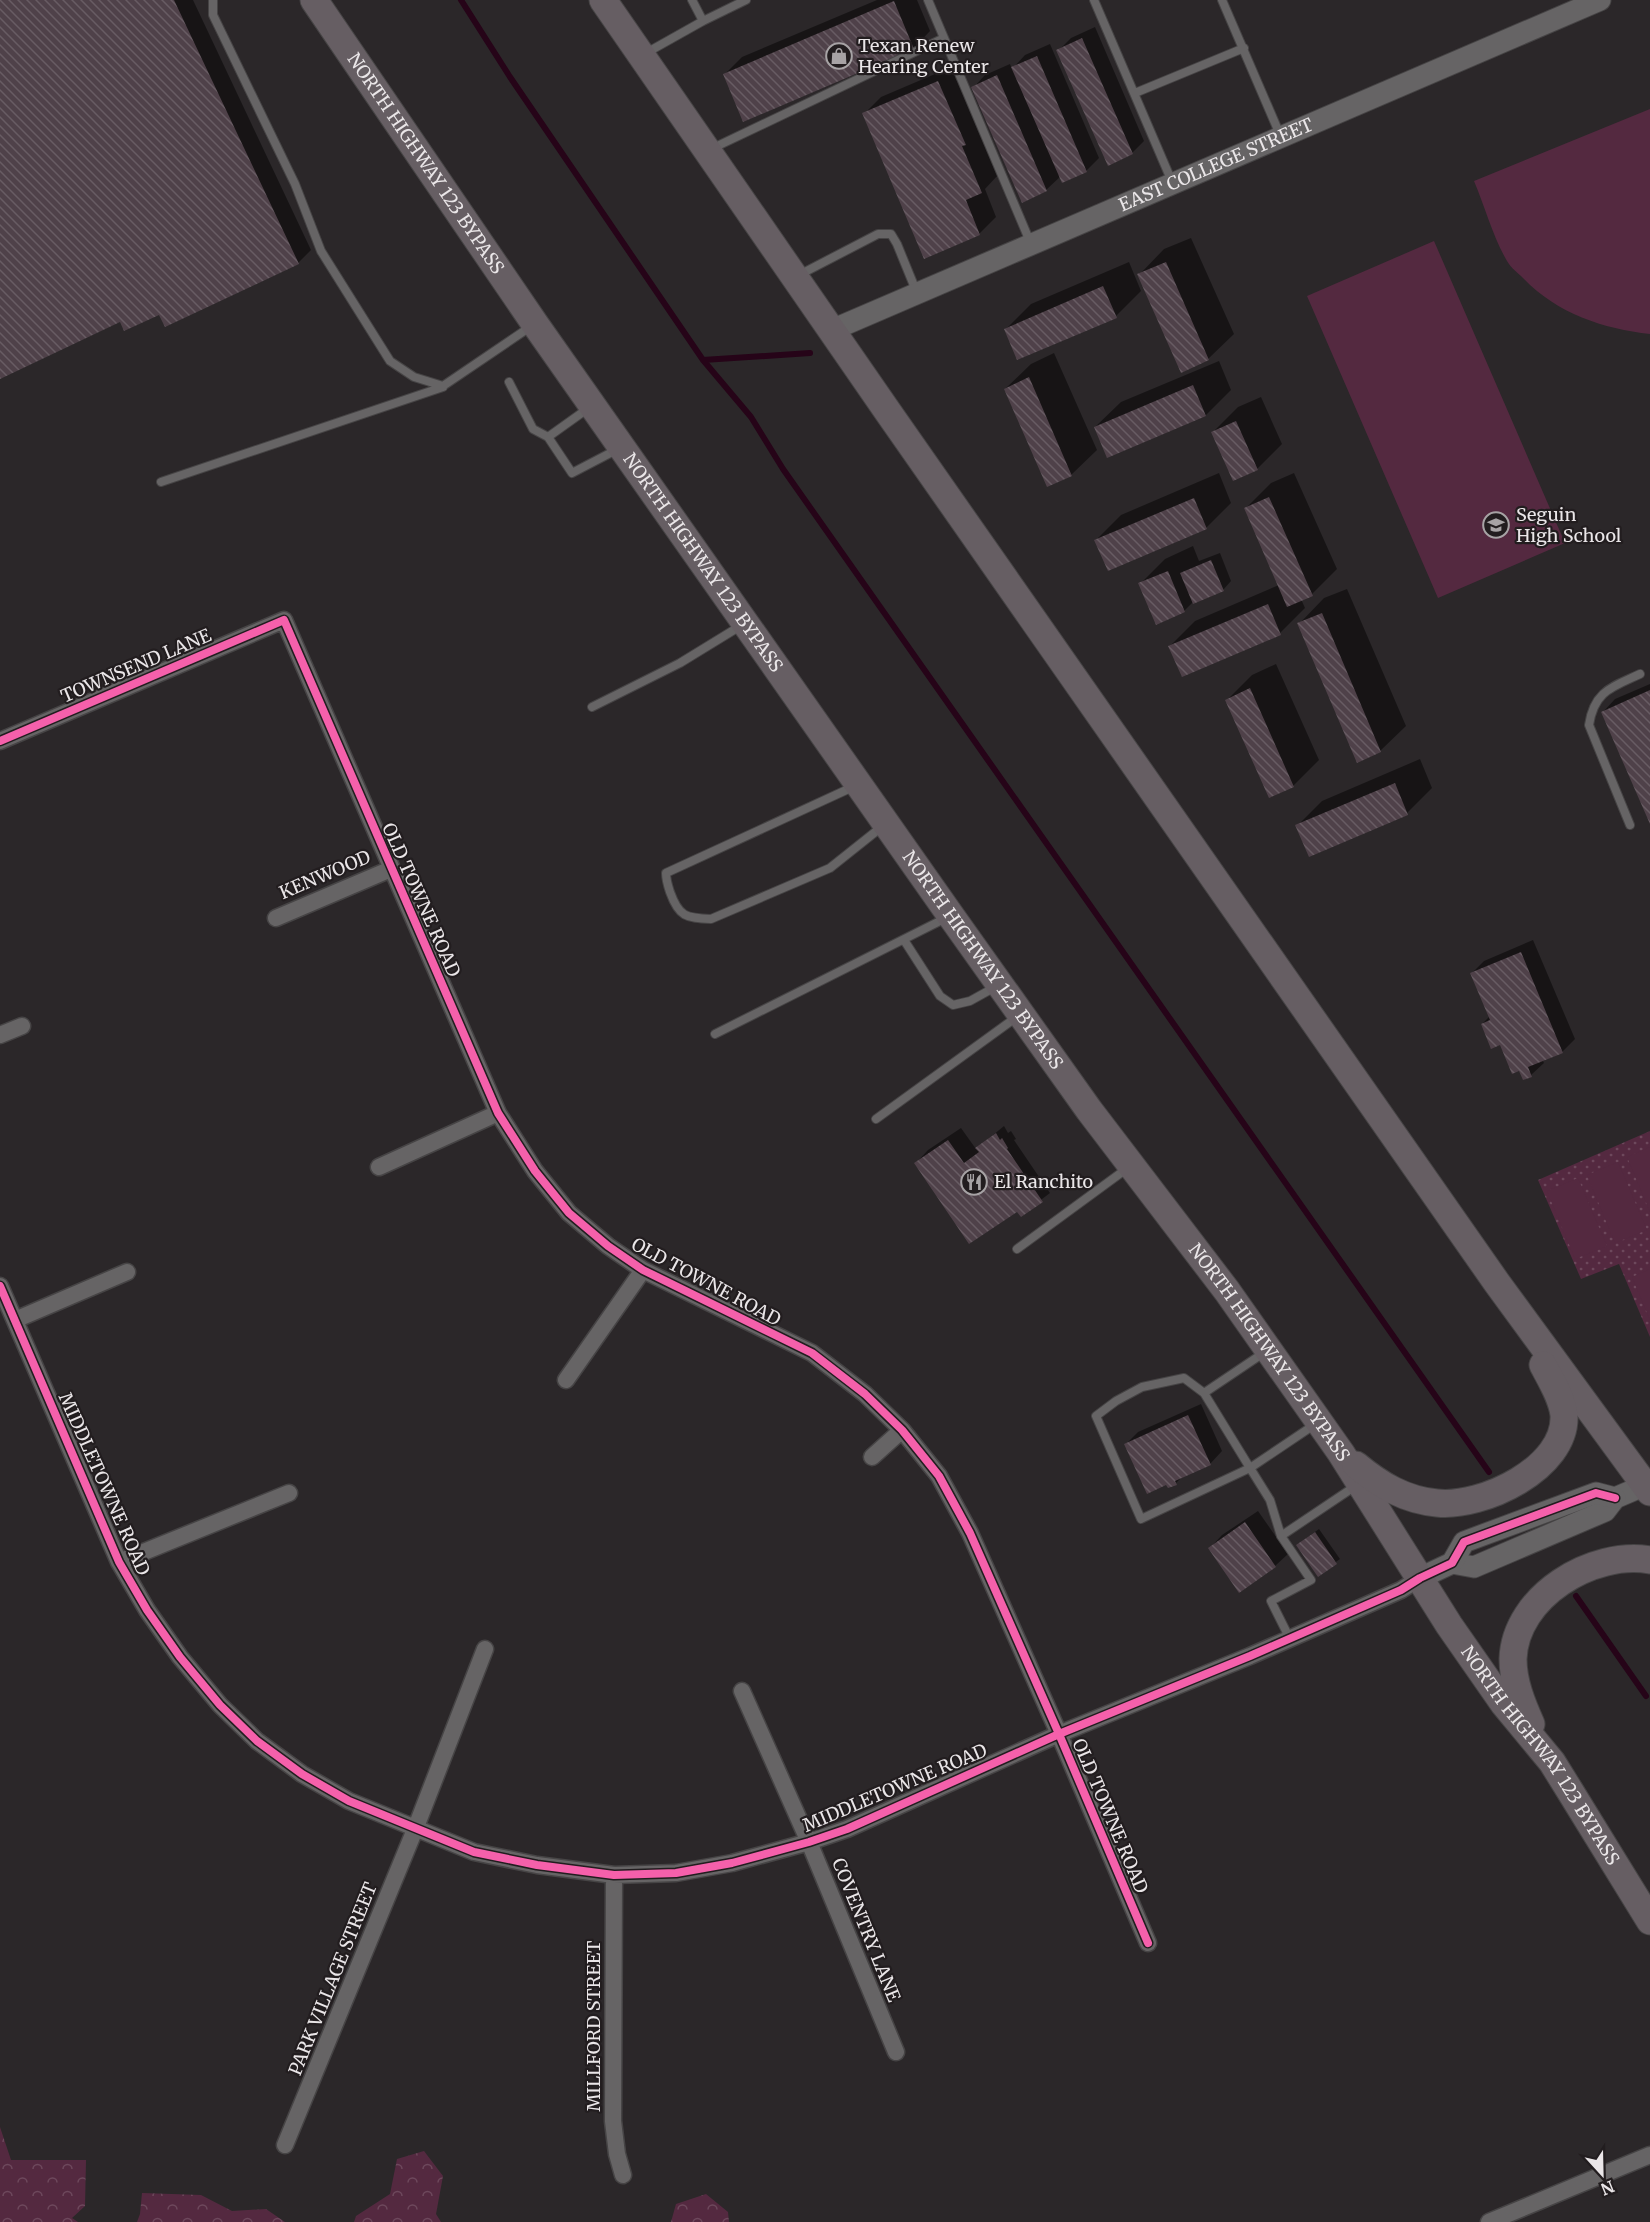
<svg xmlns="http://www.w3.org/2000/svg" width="1650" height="2222" font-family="Merriweather,serif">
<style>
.forest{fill:url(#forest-crowns)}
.park{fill:url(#park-dots)}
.garden{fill:#542940}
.shadow{fill:#0007}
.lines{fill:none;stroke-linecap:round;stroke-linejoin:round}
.stream{stroke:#260418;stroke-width:6}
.building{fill:url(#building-back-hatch)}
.service-casing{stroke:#464445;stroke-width:10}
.minor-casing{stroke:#464445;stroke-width:19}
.tertiary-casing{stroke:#464445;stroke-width:23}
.primary-casing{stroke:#464445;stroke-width:29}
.service{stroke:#666465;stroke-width:8}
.minor{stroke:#666465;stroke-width:16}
.tertiary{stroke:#666465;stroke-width:21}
.primary{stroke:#665e63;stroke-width:27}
.cycleway-casing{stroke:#221d1f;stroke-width:11}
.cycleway{stroke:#f560ab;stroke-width:8}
.labels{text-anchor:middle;stroke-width:4.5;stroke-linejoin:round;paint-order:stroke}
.poi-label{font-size:18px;fill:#eae6e8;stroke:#221d1f;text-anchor:start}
.street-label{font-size:18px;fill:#eae6e8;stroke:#221d1f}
</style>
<defs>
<pattern id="forest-crowns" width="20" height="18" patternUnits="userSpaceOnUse" patternTransform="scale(1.5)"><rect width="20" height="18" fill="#542940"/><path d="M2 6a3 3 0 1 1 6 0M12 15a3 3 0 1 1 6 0" fill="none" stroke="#6d485c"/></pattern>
<pattern id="park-dots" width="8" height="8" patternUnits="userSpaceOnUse" patternTransform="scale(1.5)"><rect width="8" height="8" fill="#542940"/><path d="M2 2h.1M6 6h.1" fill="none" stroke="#6d485c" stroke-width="1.8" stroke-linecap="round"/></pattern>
<pattern id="building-back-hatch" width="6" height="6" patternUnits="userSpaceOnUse" patternTransform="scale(1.5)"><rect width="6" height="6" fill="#4f4149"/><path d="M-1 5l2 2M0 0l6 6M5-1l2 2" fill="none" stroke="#685c63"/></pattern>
</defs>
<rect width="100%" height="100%" fill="#2b2729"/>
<!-- forest -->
<path class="forest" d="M0 2127 11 2160H86L85 2206 72 2218 78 2222H0Z
M424 2151 443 2176 436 2214 441 2222H354L356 2216 390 2194 397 2159Z
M142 2193 201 2195 232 2211 266 2209 285 2222H137L140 2214Z
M706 2194 728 2212 729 2222H671L676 2204Z"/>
<!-- park -->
<path class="park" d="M1650 1131V1337L1619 1264 1581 1279 1538 1180Z"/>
<!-- garden -->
<path class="garden" d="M1650 109V334C1603 329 1556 313 1523 278 1518 273 1511 268 1507 261 1493 237 1485 207 1474 181Z
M1434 241 1565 543 1438 598 1307 296Z
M1650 1147V1212L1627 1157Z
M1618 1162 1647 1230 1615 1243 1587 1175Z
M1578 1178 1607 1246 1575 1259 1547 1191Z
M1650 1269V1320L1632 1277Z"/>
<!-- shadow -->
<path class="shadow" d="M0 0H193L311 250 298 263 166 325 160 313 121 321 0 378Z
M877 0H917L930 31 914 48 725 74 742 57Z
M1095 27 1144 141 1132 153 1058 51 1071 38Z
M1050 44 1099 158 1086 171 1061 176 1046 190 973 88 985 75 1010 64 1012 69 1025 55Z
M956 65 998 175 985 189 996 217 979 234 864 114 881 97Z
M1191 238 1234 334 1208 359 1139 275 1164 249Z
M1129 262 1141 291 1116 316 1006 329 1031 304Z
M1054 353 1097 450 1071 475 1005 389 1031 364Z
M1219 361 1231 390 1206 415 1095 427 1121 402Z
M1261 397 1282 444 1257 469 1213 432 1238 407Z
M1219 473 1231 503 1206 528 1096 540 1121 515Z
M1294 473 1337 569 1312 594 1301 599 1305 608 1280 633 1170 646 1195 621 1279 585 1245 509 1271 483Z
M1193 546 1199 561 1220 553 1231 581 1223 590 1193 602 1184 611 1157 623 1140 584 1165 559Z
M1347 589 1406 726 1380 751 1299 624 1324 598Z
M1276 664 1319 760 1293 786 1227 700 1252 675Z
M1650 684V820L1603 712 1615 699Z
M1420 759 1432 788 1407 813 1297 826 1322 801Z
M1533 940 1575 1039 1562 1052 1543 1061 1544 1063 1531 1075 1524 1078 1519 1069 1501 1044 1482 1024 1490 1016 1472 973 1484 961Z
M1004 1126 1008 1133 1011 1131 1016 1139 1014 1140 1050 1193 1021 1215 1017 1209 916 1163 928 1150 961 1128 976 1149Z
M1201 1404 1222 1451 1210 1464 1184 1475 1176 1483 1126 1444 1138 1432Z
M1258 1511 1288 1554 1275 1566 1210 1548 1222 1535Z
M1319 1529 1340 1559 1318 1575 1301 1542Z"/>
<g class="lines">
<!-- stream -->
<path class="stream" d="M461 0 510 77 703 360 751 417 783 469 1489 1472
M703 360 810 353
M1576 1596 1646 1696"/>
</g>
<!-- building -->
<path class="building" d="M0 0H174L299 264 165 327 159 315 124 331 120 322 0 379Z
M894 1 914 49 743 122 723 74Z
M1082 38 1133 154 1108 166 1056 50Z
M1037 56 1087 172 1062 183 1011 67Z
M997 75 1047 191 1022 203 971 87Z
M938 81 966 145 962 146 982 193 966 200 980 235 924 259 862 113Z
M1166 262 1209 360 1181 373 1137 274Z
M1103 286 1117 318 1017 360 1004 329Z
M1029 377 1072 476 1047 487 1004 389Z
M1193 385 1206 416 1107 458 1094 427Z
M1236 421 1258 470 1233 481 1211 432Z
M1269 497 1313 596 1287 607 1244 508Z
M1194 498 1207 529 1108 571 1094 540Z
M1211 560 1224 591 1193 604 1180 573Z
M1168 571 1185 612 1156 625 1138 583Z
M1268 604 1281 635 1182 677 1168 646Z
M1322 613 1381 752 1357 763 1297 623Z
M1250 688 1294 787 1269 798 1225 700Z
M1650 690V824L1601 712Z
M1395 783 1408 815 1309 857 1295 825Z
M1521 952 1563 1053 1528 1067 1532 1077 1523 1080 1519 1071 1512 1074 1500 1045 1491 1049 1481 1024 1490 1020 1470 973Z
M996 1133 1000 1140 1002 1138 1008 1148 1007 1149 1043 1202 1021 1217 1017 1212 969 1244 914 1163 948 1140 964 1163 979 1152 975 1148Z
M1188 1415 1211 1465 1175 1481 1177 1485 1168 1488 1166 1485 1147 1494 1124 1444Z
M1245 1522 1276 1567 1239 1593 1208 1548Z
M1315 1532 1337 1564 1318 1577 1296 1545Z"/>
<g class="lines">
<!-- service casing -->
<g class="service-casing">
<path id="service" d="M213 0V15L295 184 321 251 390 361 414 377 443 386 533 325
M692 0 703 21
M928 0 1031 244
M1094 0 1173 184
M1222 0 1281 137
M646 53 703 21 746 0
M1135 93 1244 48
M711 149 944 38
M799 275 878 234H891L897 244 917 293
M509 382 533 429 548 437
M590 407 548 437 572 473 618 449
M161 482 443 387
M592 707 680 663 742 625
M855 786 666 873C666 880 668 886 670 892 679 917 686 918 711 919L830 868 884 825
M1630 825 1589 725C1594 691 1612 687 1640 674
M904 940 940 996 953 1005 970 1001 997 986
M715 1034 948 917
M876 1119 1018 1016
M1017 1249 1129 1167
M1204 1393 1184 1378 1142 1387 1116 1401 1096 1416 1141 1519 1250 1468 1204 1393 1265 1352
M1281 1536 1357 1485
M1290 1639 1271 1601 1311 1580 1281 1536 1270 1500 1250 1468 1317 1423"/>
</g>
<!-- minor casing -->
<g class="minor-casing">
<path id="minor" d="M0 741 284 620 498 1113 535 1171 569 1213 608 1246 643 1270 812 1353 865 1394 902 1430 939 1476 970 1533 1059 1734 1148 1943
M276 918 391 869
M0 1035 22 1026
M379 1167 498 1113
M0 1286 119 1562 147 1610 180 1657 220 1705 257 1741 302 1774 349 1801 474 1852 537 1865 614 1875 676 1873 732 1863 809 1842 847 1829 1059 1734 1250 1656 1401 1590 1420 1578
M15 1320 127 1272
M566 1380 643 1270
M872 1457 902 1430
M119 1562 289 1493
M742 1691 809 1842 896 2052
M614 1875 613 2121 617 2154 623 2175
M285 2145 416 1827 485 1649
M1489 2222 1650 2155"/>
</g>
<!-- tertiary casing -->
<g class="tertiary-casing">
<g id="tertiary">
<path id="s1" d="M832 330 1600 0"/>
<path d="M1452 1563 1474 1567 1605 1511 1615 1498 1650 1483"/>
<path d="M1420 1578 1452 1563 1464 1542 1596 1493 1615 1498"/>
</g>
</g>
<!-- primary casing -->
<g class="primary-casing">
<g id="primary">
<path id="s2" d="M314 0 535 324 951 916 1089 1110 1227 1291 1341 1453 1449 1625 1504 1704 1552 1762 1570 1791 1650 1921"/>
<path d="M603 0 888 412 1497 1283 1650 1492"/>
<path d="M1356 1465C1380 1485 1405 1500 1437 1503 1482 1508 1567 1468 1564 1415 1562 1398 1551 1380 1543 1365"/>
<path d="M1531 1724C1522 1704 1513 1682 1513 1659 1515 1596 1593 1550 1650 1560"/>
</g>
</g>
<!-- service -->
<use href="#service" class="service"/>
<!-- minor -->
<use href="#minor" class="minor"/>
<!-- tertiary -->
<use href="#tertiary" class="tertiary"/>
<!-- primary -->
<use href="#primary" class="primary"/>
<!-- cycleway casing -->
<g class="cycleway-casing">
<path id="cycleway" d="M0 741 284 620 498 1113 535 1171 569 1213 608 1246 643 1270 812 1353 865 1394 902 1430 939 1476 970 1533 1059 1734 1148 1943
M0 1286 119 1562 147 1610 180 1657 220 1705 257 1741 302 1774 349 1801 474 1852 537 1865 614 1875 676 1873 732 1863 809 1842 847 1829 1059 1734 1250 1656 1401 1590 1420 1578 1452 1563 1464 1542 1596 1493 1615 1498"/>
</g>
<!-- cycleway -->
<use href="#cycleway" class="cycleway"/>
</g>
<!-- icons -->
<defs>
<g id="shop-ring" transform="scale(1.35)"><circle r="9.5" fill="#221d1f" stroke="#a7a3a5" stroke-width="1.5"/><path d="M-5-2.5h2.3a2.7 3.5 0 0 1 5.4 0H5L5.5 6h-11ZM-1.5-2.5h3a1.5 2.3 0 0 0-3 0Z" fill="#a7a3a5"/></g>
<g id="school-ring" transform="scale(1.35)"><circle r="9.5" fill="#221d1f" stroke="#a7a3a5" stroke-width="1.5"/><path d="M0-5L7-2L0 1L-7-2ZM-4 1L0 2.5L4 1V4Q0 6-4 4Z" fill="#a7a3a5"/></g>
<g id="restaurant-ring" transform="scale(1.35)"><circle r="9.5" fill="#221d1f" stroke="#a7a3a5" stroke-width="1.5"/><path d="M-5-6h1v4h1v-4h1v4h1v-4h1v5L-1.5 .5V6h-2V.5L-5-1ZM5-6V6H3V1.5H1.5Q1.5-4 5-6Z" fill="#a7a3a5"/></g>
</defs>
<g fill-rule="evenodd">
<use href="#shop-ring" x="839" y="56"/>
<use href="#school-ring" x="1496" y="525"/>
<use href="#restaurant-ring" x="974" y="1182"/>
</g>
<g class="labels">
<!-- poi labels -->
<g class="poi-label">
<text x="858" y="52">Texan Renew<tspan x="858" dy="21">Hearing Center</tspan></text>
<text x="1516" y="521">Seguin<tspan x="1516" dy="21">High School</tspan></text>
<text x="994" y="1188">El Ranchito</text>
</g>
<!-- street labels -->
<g class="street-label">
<text dy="6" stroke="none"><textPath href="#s2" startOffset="198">NORTH HIGHWAY 123 BYPASS</textPath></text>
<text dy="6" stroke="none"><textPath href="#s1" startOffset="418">EAST COLLEGE STREET</textPath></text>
<text dy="6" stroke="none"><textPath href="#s2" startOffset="684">NORTH HIGHWAY 123 BYPASS</textPath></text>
<text transform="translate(136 666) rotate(-23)" y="6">TOWNSEND LANE</text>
<text transform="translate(325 875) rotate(-23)" y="6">KENWOOD</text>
<text transform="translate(421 900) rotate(66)" y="6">OLD TOWNE ROAD</text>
<text dy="6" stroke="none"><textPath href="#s2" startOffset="1170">NORTH HIGHWAY 123 BYPASS</textPath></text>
<text transform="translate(706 1282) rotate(28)" y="6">OLD TOWNE ROAD</text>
<text dy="6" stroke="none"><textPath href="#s2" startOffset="1656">NORTH HIGHWAY 123 BYPASS</textPath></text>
<text transform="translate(104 1484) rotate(66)" y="6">MIDDLETOWNE ROAD</text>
<text dy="6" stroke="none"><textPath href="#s2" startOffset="2142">NORTH HIGHWAY 123 BYPASS</textPath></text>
<text transform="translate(895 1788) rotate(-23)" y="6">MIDDLETOWNE ROAD</text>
<text transform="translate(1110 1816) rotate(67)" y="6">OLD TOWNE ROAD</text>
<text transform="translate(866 1930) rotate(68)" y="6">COVENTRY LANE</text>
<text transform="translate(333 1979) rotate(-68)" y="6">PARK VILLAGE STREET</text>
<text transform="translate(594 2026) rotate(-90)" y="6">MILLFORD STREET</text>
</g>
</g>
<!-- north arrow -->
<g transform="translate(1602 2174) rotate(158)" stroke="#221d1f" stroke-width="4.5" paint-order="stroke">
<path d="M0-4.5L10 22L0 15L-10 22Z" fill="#eae6e8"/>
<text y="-9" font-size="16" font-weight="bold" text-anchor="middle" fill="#eae6e8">N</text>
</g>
</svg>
